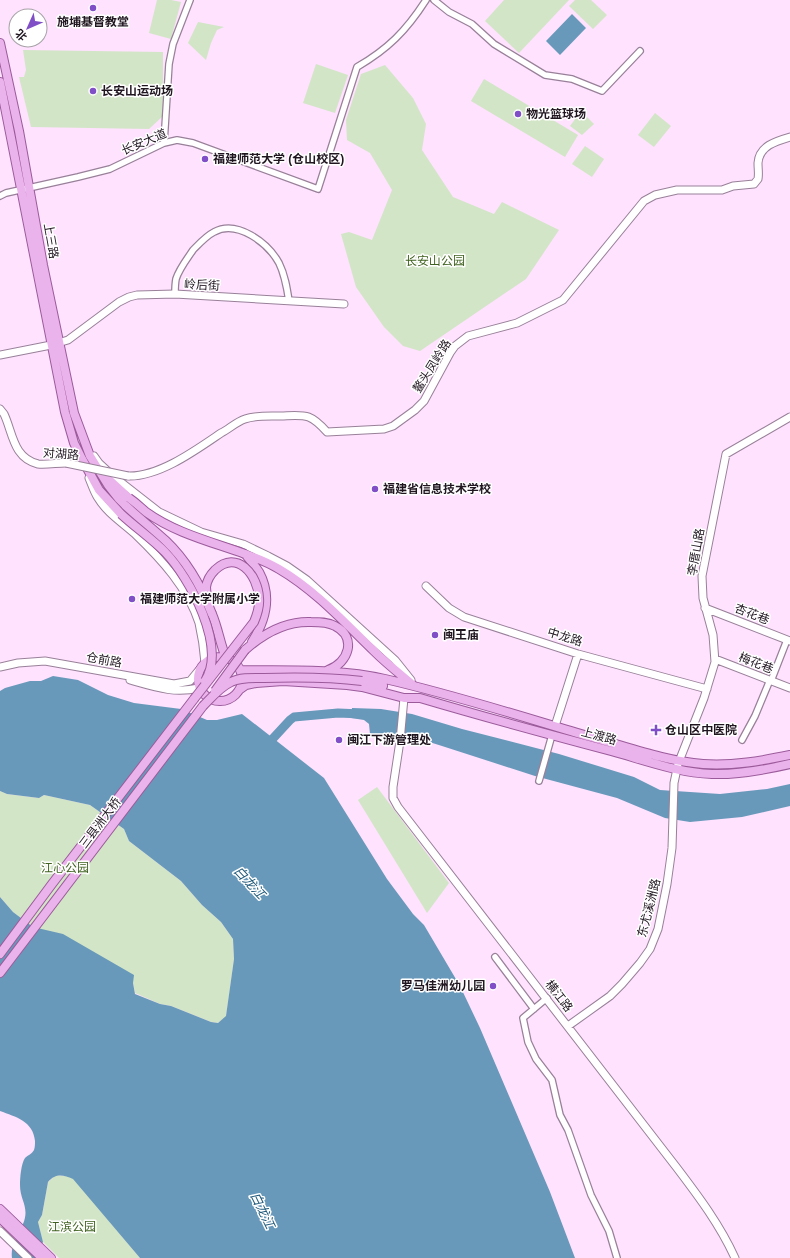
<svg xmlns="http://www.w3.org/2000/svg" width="790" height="1258" font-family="Arial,'Noto Sans SC',sans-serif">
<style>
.green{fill:#d3e5c7}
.water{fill:#6899ba}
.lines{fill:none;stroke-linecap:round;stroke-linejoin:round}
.river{stroke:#6899ba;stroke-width:9}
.street-casing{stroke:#998099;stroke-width:8}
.secondary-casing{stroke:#998099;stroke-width:9}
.primary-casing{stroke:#9b5b9b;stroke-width:10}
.street{stroke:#fff;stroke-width:5.5}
.secondary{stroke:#fff;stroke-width:7}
.primary{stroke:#ebb3eb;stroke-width:8}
.secondary-bridge-casing{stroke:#998099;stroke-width:9;stroke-linecap:butt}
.primary-bridge-casing{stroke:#9b5b9b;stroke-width:10;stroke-linecap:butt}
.secondary-bridge{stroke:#fff;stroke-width:7}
.primary-bridge{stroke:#ebb3eb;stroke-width:8}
.poi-dot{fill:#804fc7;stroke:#fff;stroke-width:1.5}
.labels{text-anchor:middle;stroke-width:3;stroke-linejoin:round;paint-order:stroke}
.poi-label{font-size:12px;font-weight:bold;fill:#201620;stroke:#fff;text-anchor:start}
.street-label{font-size:12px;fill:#201620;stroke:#fff}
.park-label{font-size:12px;fill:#406220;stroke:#fff}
.water-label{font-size:13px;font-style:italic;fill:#1f597b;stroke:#fff}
</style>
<rect width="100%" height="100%" fill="#fee2fe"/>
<!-- green -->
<path class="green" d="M157 0H171L181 2 171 39 149 33Z
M504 0H569L519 53 485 21Z
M575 0H591L607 15 593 29 569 6Z
M198 22 224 27 217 30 211 43 206 60 188 43Z
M23 50 163 52V116L149 129 31 127 19 77H24L26 70Z
M316 64 348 75 335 113 303 103Z
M385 65 413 98 426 124 422 150 453 197 494 214 502 202 559 230 526 279 420 351 403 346 384 327 356 287 341 234 349 232 372 240 392 190 370 153 347 140 346 120 361 74Z
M484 79 578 135 565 157 471 101Z
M581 111 594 124 582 135 570 126Z
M655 113 671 126 654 147 638 135Z
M585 146 604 159 592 177 572 164Z
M377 787 449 883 427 913 358 800Z
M0 791 7 794 39 798 44 795 90 805 124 829 129 841 181 881 202 905 221 922 233 939 234 959 226 1017 218 1023 211 1022 171 1006 160 1004 135 993 133 983 33 927 13 912 0 897Z
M56 1175 65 1176 73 1178 140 1258H59L43 1242 38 1222 42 1215 48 1182Z"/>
<!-- water -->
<path class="water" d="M572 14 586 28 560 55 546 41Z
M53 676 78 680 108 695 134 703 181 709 207 720H217L242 714 324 778 387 879 413 914 424 925 460 986 480 1028 550 1192 575 1258H140L73 1179C63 1175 56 1173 48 1182L42 1215 38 1222 43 1242 35 1258H12C10 1244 19 1236 23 1224 30 1207 20 1201 20 1185 20 1178 21 1164 25 1158 28 1155 32 1154 34 1150 35 1147 35 1144 35 1141 33 1121 16 1117 0 1111V897L13 912 33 927 63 934 134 975 133 983 135 994 160 1004 171 1006 211 1022 218 1023 226 1016 234 959 233 939 221 922 202 905 181 881 129 841 124 829 90 805 44 795 39 798 7 794 0 791V691L5 688 30 681H41Z
M352 708 381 709 412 714 462 729 559 754 634 777 660 790 720 794 767 789 790 784V806L742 817 690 822 665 818 617 798 535 776 442 746 407 735 394 736 370 734 369 724 364 720 351 718Z"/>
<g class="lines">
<!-- river -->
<path class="river" d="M266 746 290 720 294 717 338 713 362 714"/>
<!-- street casing -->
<g class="street-casing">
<path id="street" d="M434 0 449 12 472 24 494 44 545 75 572 79 602 91 640 51
M164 143 169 64 173 44 190 0
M0 196 6 193 78 177 110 169 164 143 177 140 193 143 318 189 357 67C388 49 406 31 426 0
M175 294C175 289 175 284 176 279 179 269 187 259 193 250 199 244 206 236 214 232 237 219 268 243 279 263 285 275 287 288 289 301
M771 681 787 640
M742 740 755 716 770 680
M539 781 552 735
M495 957 534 1009
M547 998 523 1018 528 1042 536 1059 552 1080 560 1115 568 1130 591 1195 609 1231 617 1258"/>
</g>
<!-- secondary casing -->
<g class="secondary-casing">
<path id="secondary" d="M0 355 51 345 68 340 119 302 129 297 137 295 175 294 344 304
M0 409 4 414C13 433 13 458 38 464 45 465 58 463 66 463
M94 456 99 463 113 476 159 512 201 532 243 544 268 556 287 566 307 580 395 660 411 680
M128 476C159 477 196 450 221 433 229 429 236 422 245 419 256 415 270 416 281 416 306 415 310 413 327 432L384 429 393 426 415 410 424 401 450 353 455 346 468 336 517 323 563 300 644 201 655 195 677 190H722L733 186 754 184 758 179C759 174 758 169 758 163 759 146 776 141 790 137
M89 478C92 485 94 492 98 498 107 513 123 523 135 534 161 559 188 588 199 623 202 636 204 650 205 663
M426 586 449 608 464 617 578 654 707 689
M705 608 790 641
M715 659 790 688
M0 667 18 663 45 661 174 684 190 681 199 670
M130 680C155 687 174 694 199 688
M404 698 400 741 393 787V798L398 807 677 1168C699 1197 720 1225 735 1258
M555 726 578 654
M568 1026 610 996 622 984 640 963 650 949 658 929 667 884 672 848 674 783 678 764 704 698 715 662 713 635 703 598 702 576 726 454 790 417
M0 1231 28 1258"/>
</g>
<!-- primary casing -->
<g class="primary-casing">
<path id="primary" d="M0 43 19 131 43 265 74 413 90 456 108 485 119 499 126 506
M0 82 65 412 74 443 82 459 99 490 121 514
M106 477 129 498
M245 554C257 558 269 563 279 569 315 590 344 622 374 651 386 663 400 674 413 685
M246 555C250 560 255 566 259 572 272 596 266 620 252 642
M212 614C218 628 220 643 226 658
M245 650C264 633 285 621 311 622 319 622 328 622 335 626 357 637 349 663 328 670
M198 679a22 22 0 1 1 44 0a22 22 0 1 1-44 0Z
M240 670C288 671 337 668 385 679 455 695 523 717 591 737 628 747 665 761 703 764 733 766 761 761 790 755
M362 681 383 686
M239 690 246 685 256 683 283 681 347 685 362 687 404 698H420C484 717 547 734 611 751 644 760 678 773 712 774 738 775 764 770 790 764
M0 954 52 884 194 699
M0 973 203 706
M0 1209 51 1258
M0 1218 42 1258"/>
</g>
<!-- street -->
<use href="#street" class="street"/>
<!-- secondary -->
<use href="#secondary" class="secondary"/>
<!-- primary -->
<use href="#primary" class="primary"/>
<!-- secondary-bridge casing -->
<g class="secondary-bridge-casing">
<path id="secondary-bridge" d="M66 463 128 476"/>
</g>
<!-- primary-bridge casing -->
<g class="primary-bridge-casing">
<path id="primary-bridge" d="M129 498C135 502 140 507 146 512 175 533 212 542 245 554
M126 506C139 518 153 529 166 541 186 560 202 588 212 614
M121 514C135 527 151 538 165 552 190 578 227 647 205 681
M215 691 245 650
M194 699 254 622C257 615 260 607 259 598 258 575 237 549 215 570 210 575 207 580 206 587 206 593 207 599 209 605
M203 706C212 697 220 687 231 682 241 677 254 678 264 678 297 677 329 677 362 681"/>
</g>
<!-- secondary-bridge -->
<use href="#secondary-bridge" class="secondary-bridge"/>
<!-- primary-bridge -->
<use href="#primary-bridge" class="primary-bridge"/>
</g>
<!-- markers -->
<g class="poi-dot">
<circle cx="93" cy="8" r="4"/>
<circle cx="93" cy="91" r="4"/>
<circle cx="518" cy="114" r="4"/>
<circle cx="205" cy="159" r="4"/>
<circle cx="375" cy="489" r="4"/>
<circle cx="132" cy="599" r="4"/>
<circle cx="435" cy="635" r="4"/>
<path d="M654 724h4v4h4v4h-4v4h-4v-4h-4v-4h4z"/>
<circle cx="339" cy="740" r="4"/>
<circle cx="493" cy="986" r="4"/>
</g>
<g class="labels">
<!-- poi labels -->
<g class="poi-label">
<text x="93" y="26" text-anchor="middle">施埔基督教堂</text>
<text x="101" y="95">长安山运动场</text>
<text x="526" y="118">物光篮球场</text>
<text x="213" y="163">福建师范大学 (仓山校区)</text>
<text x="383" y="493">福建省信息技术学校</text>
<text x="140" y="603">福建师范大学附属小学</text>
<text x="443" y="639">闽王庙</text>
<text x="665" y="734">仓山区中医院</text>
<text x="347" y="744">闽江下游管理处</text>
<text x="485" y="990" text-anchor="end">罗马佳洲幼儿园</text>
</g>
<!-- street labels -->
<g class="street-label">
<text transform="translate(144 142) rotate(-23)" y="4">长安大道</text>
<text transform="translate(51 241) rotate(80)" y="4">上三路</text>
<text transform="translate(202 285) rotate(3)" y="4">岭后街</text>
<text transform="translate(432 366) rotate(-58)" y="4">鳌头凤岭路</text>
<text transform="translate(61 454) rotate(4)" y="4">对湖路</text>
<text transform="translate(696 552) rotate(-80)" y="4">李厝山路</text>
<text transform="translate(752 614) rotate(21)" y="4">杏花巷</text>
<text transform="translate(565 637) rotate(17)" y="4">中龙路</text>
<text transform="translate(104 660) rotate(10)" y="4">仓前路</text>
<text transform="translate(756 663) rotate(21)" y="4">梅花巷</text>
<text transform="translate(599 736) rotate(15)" y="4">上渡路</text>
<text transform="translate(100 823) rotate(-53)" y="4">三县洲大桥</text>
<text transform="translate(649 908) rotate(-76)" y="4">东尤溪洲路</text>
<text transform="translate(559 996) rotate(52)" y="4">横江路</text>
</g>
<!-- park labels -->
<g class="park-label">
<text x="435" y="265">长安山公园</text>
<text x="65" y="872">江心公园</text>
<text x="72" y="1231">江滨公园</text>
</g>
<!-- water labels -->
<g class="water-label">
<text transform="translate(250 882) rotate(47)" y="5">白龙江</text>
<text transform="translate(263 1210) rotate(64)" y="5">白龙江</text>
</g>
</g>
<!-- north arrow -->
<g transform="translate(28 28) rotate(225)"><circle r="19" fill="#ffffff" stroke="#a6a2a6"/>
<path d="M0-3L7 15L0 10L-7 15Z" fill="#804fc7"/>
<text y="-6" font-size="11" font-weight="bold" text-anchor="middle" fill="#201620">北</text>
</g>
</svg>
